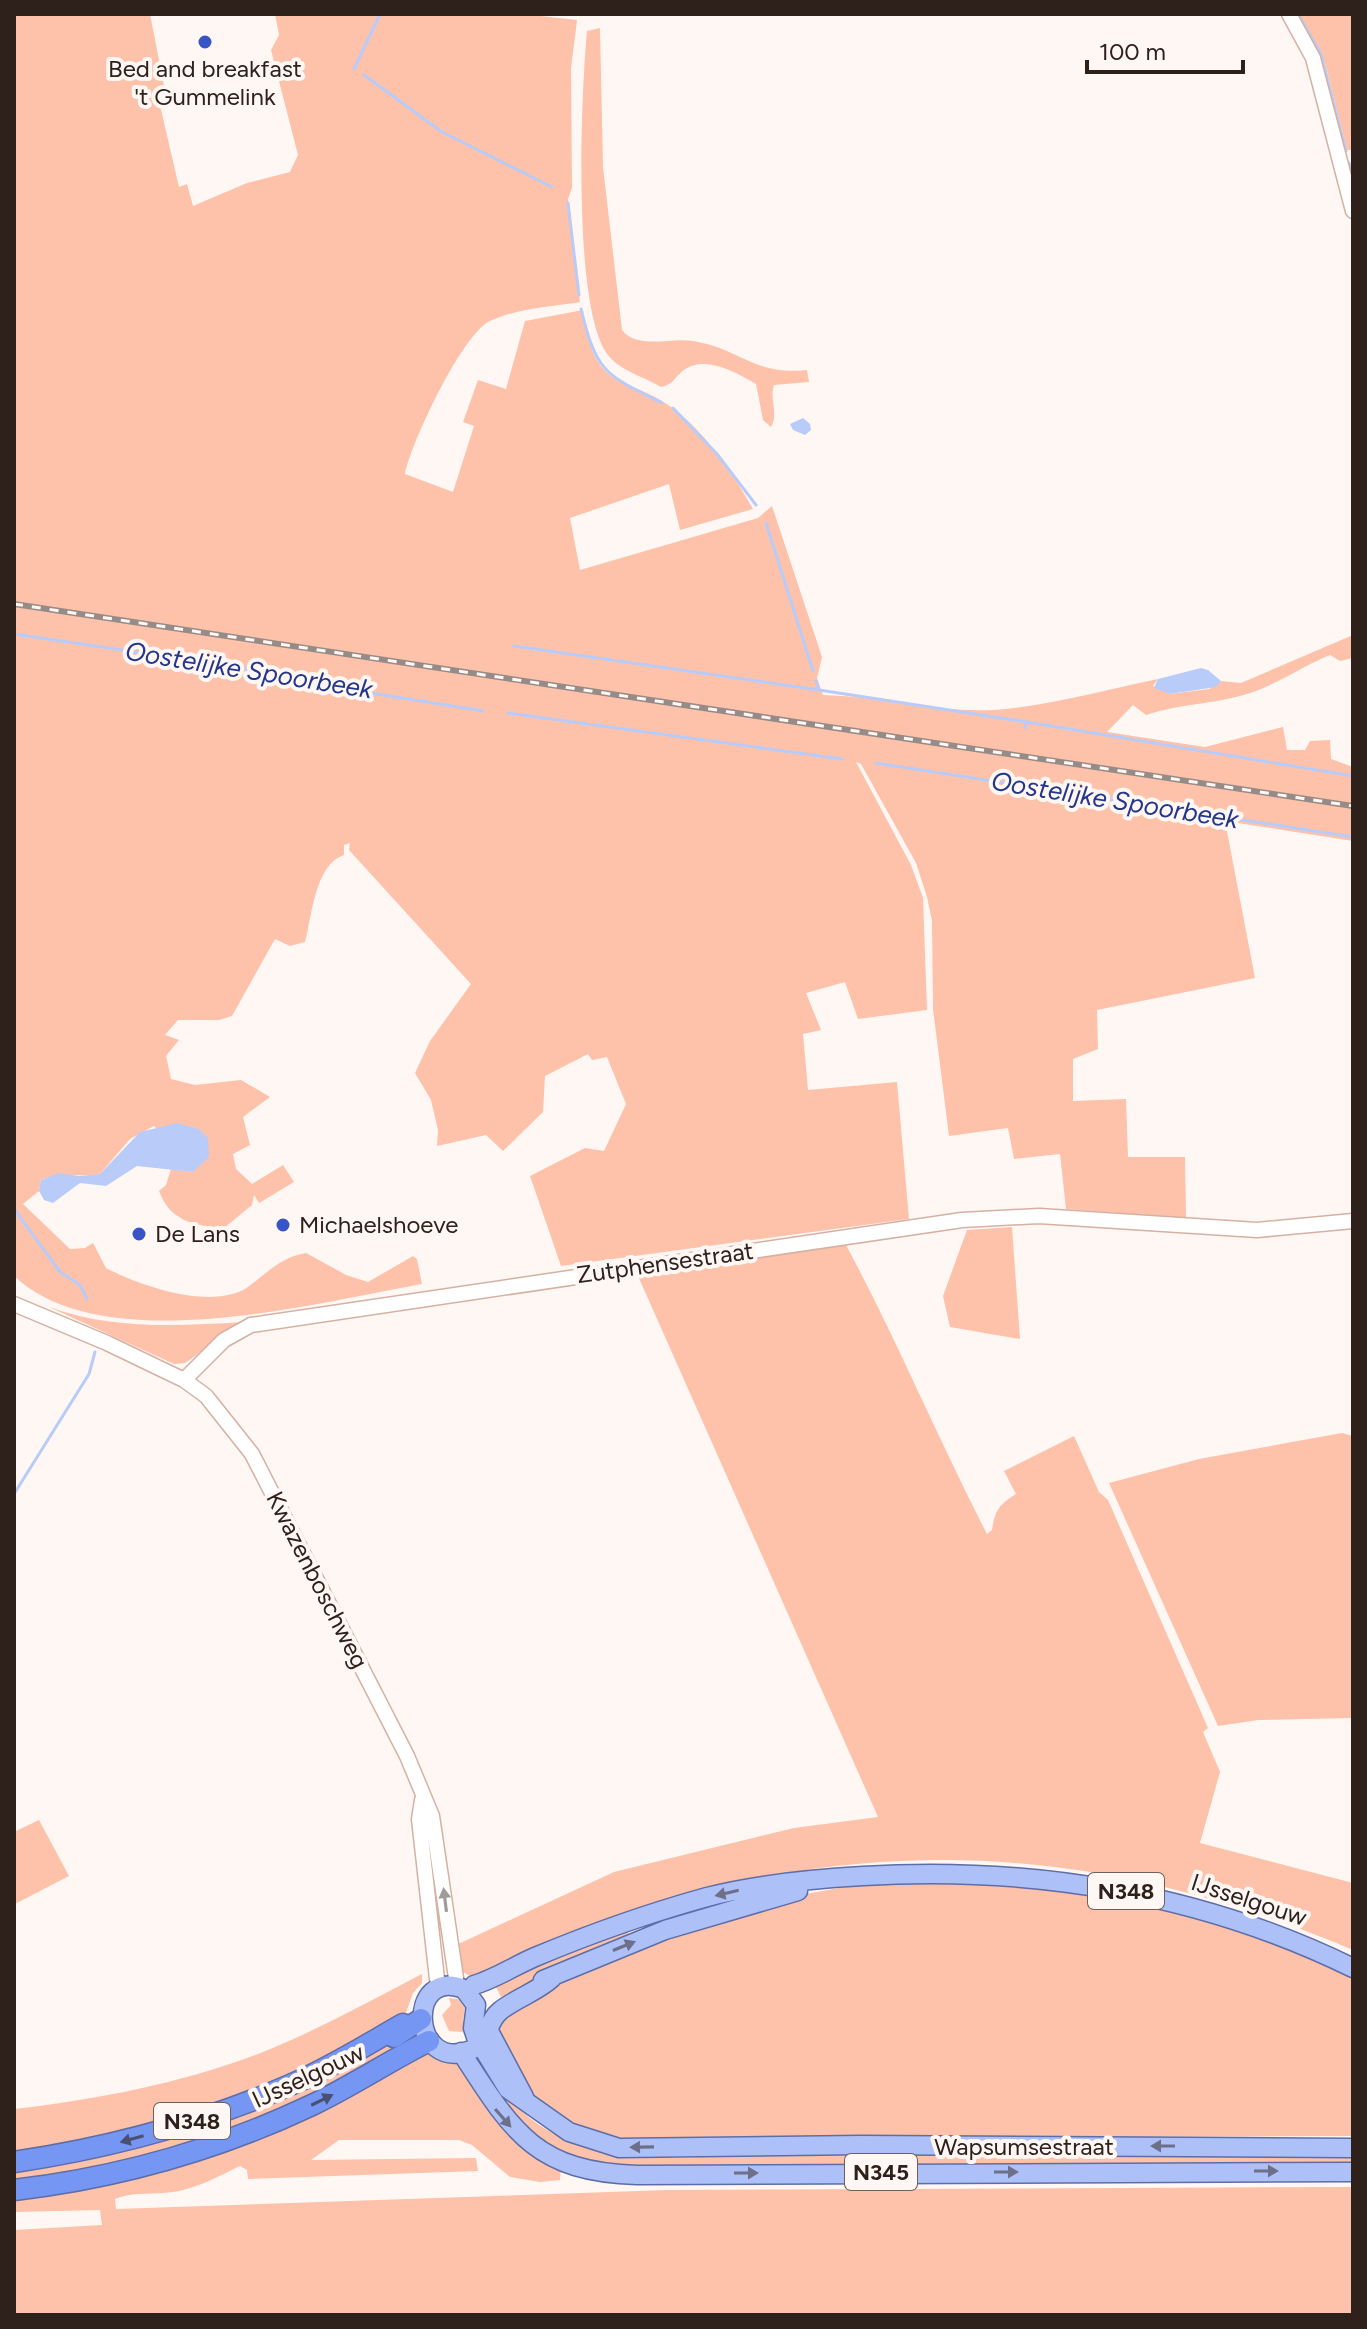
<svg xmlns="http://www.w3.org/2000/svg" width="1367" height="2329" font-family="Figtree,sans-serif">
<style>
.green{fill:#fdc2a9}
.water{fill:#b8cbf9}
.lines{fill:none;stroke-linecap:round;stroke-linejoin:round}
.stream{stroke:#b8cbf9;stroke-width:3}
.minor-casing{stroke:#d5b1a3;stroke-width:17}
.major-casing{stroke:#5d6da7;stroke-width:21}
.highway-casing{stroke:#5d6da7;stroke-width:23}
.minor{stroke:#fff;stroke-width:14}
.major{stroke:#adc0f8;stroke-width:18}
.highway{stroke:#7696f3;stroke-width:20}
.rail-casing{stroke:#968b87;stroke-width:6}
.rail{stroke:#fff7f4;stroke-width:3;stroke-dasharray:9;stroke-linecap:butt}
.oneway{fill:#6e708a}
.oneway2{fill:#a19b98}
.oneway3{fill:#4b5071}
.poi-dot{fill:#3855c7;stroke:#fff7f4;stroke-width:3}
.labels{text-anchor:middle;stroke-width:8;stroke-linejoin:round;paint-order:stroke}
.shield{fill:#fff7f4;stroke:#6d615c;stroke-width:2}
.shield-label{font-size:22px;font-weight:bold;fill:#2e211b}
.poi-label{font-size:24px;fill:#2e211b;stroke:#fff7f4;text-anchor:start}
.street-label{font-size:24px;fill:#2e211b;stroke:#fff7f4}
.water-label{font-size:26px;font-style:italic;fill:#23388d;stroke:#fff7f4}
</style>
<rect width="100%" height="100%" fill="#fff7f4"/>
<!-- green -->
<path class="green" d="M14 14H150L164 86 156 88 179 187 187 184 193 206 247 183 290 172 298 155 271 50 279 35 275 14H522L577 20 571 69 572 188 568 199 580 302C551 307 517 308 490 321 462 334 411 443 405 474L453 492 474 426 463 422 478 380 506 389 525 321 583 310C594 402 632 369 686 419 713 444 735 477 753 509L680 530 669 484 570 518 580 570 758 518 772 506 822 657 817 678 823 695C880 696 937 713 994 710 1049 706 1104 690 1158 679L1153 686 1170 694 1209 689 1221 681 1241 683 1353 635V658L1340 661 1330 655C1305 665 1282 681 1256 691 1221 704 1181 703 1146 715L1133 705 1107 732 1205 747 1283 727 1287 750H1305L1310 741 1330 740 1331 759 1353 767V841L1225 821 1255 978 1097 1010 1098 1049 1073 1059V1101L1126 1099 1128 1157H1185L1186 1218 1066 1209 1060 1154 1014 1159 1008 1128 949 1136 933 1009 932 921 927 897 916 863 861 764 856 762 911 865 923 898 927 1010 858 1019 845 982 806 993 821 1030 803 1034 808 1090 897 1082 909 1219 561 1266 530 1176 585 1148 604 1151 626 1104 607 1057 592 1060 588 1054 545 1076 543 1112 503 1151 486 1135 437 1146 438 1130 431 1100 415 1073 430 1041 471 984 349 850 350 843 344 845V855C315 864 312 916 305 942L290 946 275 939 232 1016 219 1020H178L165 1035 179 1040 166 1056 171 1079 195 1085 241 1080 270 1097 243 1117 250 1145 233 1154 236 1169 252 1184 283 1165 294 1182 259 1203 254 1195 252 1205 224 1228C194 1226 170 1221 159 1191L166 1185 171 1169 193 1172 154 1126 130 1139 100 1174C77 1178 62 1171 41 1180L39 1191 23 1204 70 1249 85 1248 93 1243 106 1268C140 1286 213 1311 248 1287 267 1273 281 1257 306 1253L346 1275 368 1282 413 1256 417 1259 422 1284C314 1303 103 1360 14 1276Z
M1298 14H1353V150H1347L1325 63Z
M600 28 603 167 622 330C637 350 672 337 693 341 739 348 754 376 807 370L809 382 774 385C769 400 779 414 771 427L763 420 756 384C738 373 707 356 687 368 676 374 674 385 661 387 645 377 620 371 608 355 572 309 581 94 587 31Z
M1012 1227 1020 1339 950 1327 943 1296 967 1230Z
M846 1245C897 1340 938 1439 987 1534L992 1530C995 1510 999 1505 1016 1494L1004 1471 1074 1436 1099 1492 1108 1500 1208 1728 1203 1732 1220 1772 1200 1843 1353 1883V1950C1163 1870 980 1839 775 1875 732 1882 688 1891 646 1905 588 1926 531 1955 474 1979L460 1970 454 1946 614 1872 794 1828 878 1817 638 1276Z
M49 1307C112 1330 178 1326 244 1322L185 1363 174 1364Z
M1342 1433 1353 1436V1718L1258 1720 1218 1726 1109 1483 1199 1459Z
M39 1820 69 1876 15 1904 14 1832Z
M888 1879 1044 1881 1238 1927 1353 1976V2136L628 2139C589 2131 547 2117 522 2083 512 2068 505 2048 497 2031L506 2012 582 1968 757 1903Z
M626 1928 629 1935 501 1997 496 1987 540 1962Z
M422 1974V1983L413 1993 404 2018 288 2080 168 2122 14 2156V2109C99 2099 183 2083 263 2052 318 2030 370 2001 422 1974Z
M449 1998 458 1999 465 2008 463 2020 467 2028 462 2032 449 2031 442 2015 451 2005Z
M409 2033 415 2043 310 2100 178 2151 14 2184V2168L99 2153Z
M427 2053 457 2058 561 2166 560 2180 540 2182 510 2177 472 2145 459 2140H339L311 2160 476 2158 478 2171 248 2179 247 2170 240 2166C217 2177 198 2188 173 2192 154 2195 134 2191 115 2199L116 2209 667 2190 1353 2187V2315H14V2230L102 2225 100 2210 14 2212V2195L100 2184Z
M485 2061C494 2074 502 2090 513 2102 577 2173 688 2160 773 2150L1353 2153V2166L607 2169 541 2147 475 2066Z"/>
<!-- water -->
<path class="water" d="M803 418 810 424 811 430 805 435 793 430 790 424Z
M1201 668 1208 670 1221 681 1216 687 1170 694 1154 688 1158 679Z
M177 1123 199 1129 208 1138 209 1157 193 1172 137 1166 106 1186 80 1183 53 1203 44 1200 39 1191 41 1180 59 1173 79 1176 100 1174 140 1132Z"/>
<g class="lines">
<!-- stream -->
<path class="stream" d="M1298 14 1321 54 1346 151
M354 69 380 14
M364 75 442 132 552 187
M1349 163 1353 180
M568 203 579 295
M581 309C597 374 605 374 662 403
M673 408 717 454 756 505
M766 523 813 671
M14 634 312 678 371 693 483 711
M514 646 819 690
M816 681 819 690 1027 722 1025 728
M508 713 842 759
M1027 722 1353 776
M876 763 1353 837
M14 1209 60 1272 80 1285 87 1299
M14 1494 89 1374 95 1352"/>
<!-- minor casing -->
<g class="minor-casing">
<path id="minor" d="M1289 14 1313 58 1353 211
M14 1304 107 1343 184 1380 224 1340 251 1325 962 1220 1039 1216 1257 1230 1353 1221
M184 1380 206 1396 252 1454 407 1756 432 1816 456 1978
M422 1800 419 1819 437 1979"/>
</g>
<!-- major casing -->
<g class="major-casing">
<path id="major" d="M552 1978C537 1992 516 1998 500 2011 486 2022 490 2042 471 2050 410 2074 406 1966 464 1989L476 2005 473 2028 476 2037 508 2089 569 2132 619 2148 861 2145 1353 2148
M543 1980 665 1930 798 1891
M474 1985C495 1979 514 1966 535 1957 590 1934 649 1913 707 1897 758 1884 810 1879 863 1876 1032 1866 1200 1893 1353 1968
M490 2033 524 2097
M461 2052C512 2131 535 2172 637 2175L1353 2172"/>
</g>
<!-- highway casing -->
<g class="highway-casing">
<path id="highway" d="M394 2037 421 2019
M14 2162C109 2148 202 2123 290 2085 330 2068 366 2045 403 2024
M14 2190C117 2178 217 2150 312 2105 352 2086 389 2061 429 2041"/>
</g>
<!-- minor -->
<use href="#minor" class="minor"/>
<!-- major -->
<use href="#major" class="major"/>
<!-- highway -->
<use href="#highway" class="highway"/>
<!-- rail casing -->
<g class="rail-casing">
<path id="rail" d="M14 604 1353 806"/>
</g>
<!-- rail -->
<use href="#rail" class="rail"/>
</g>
<!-- one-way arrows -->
<defs><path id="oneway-solid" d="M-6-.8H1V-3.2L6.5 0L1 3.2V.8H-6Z" transform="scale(2)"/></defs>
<g class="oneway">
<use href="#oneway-solid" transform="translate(727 1893) rotate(167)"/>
<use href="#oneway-solid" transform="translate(624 1946) rotate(-22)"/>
<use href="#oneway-solid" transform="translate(503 2118) rotate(49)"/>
<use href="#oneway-solid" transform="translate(1163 2146) rotate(-180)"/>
<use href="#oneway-solid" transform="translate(642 2147) rotate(179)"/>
<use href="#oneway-solid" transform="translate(1266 2171)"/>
<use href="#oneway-solid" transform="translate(1006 2172)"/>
<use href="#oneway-solid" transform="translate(746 2173)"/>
</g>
<use class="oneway2" href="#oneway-solid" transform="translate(445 1900) rotate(-97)"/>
<g class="oneway3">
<use href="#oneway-solid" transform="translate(322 2100) rotate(-26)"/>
<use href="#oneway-solid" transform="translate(132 2139) rotate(164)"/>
</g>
<!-- markers -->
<g class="poi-dot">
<circle cx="205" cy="42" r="8"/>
<circle cx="283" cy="1225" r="8"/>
<circle cx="139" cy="1234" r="8"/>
</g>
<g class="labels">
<!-- shield labels -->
<g class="shield">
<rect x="1088" y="1873" width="76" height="36" rx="6"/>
<rect x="154" y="2103" width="76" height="36" rx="6"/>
<rect x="845" y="2154" width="72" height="36" rx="6"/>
</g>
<g class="shield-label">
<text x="1126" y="1899">N348</text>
<text x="192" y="2129">N348</text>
<text x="881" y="2180">N345</text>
</g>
<!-- poi labels -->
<g class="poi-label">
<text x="205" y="77" text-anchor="middle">Bed and breakfast<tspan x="205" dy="28">'t Gummelink</tspan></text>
<text x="299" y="1233">Michaelshoeve</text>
<text x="155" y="1242">De Lans</text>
</g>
<!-- street labels -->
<g class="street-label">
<text transform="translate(665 1263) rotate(-8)" y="8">Zutphensestraat</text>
<text transform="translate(317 1580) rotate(63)" y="8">Kwazenboschweg</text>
<text transform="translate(1249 1900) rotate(18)" y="8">IJsselgouw</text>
<text transform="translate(308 2076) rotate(-25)" y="8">IJsselgouw</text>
<text x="1024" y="2155">Wapsumsestraat</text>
</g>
<!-- water labels -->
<g class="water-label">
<text transform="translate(249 670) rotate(9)" y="9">Oostelijke Spoorbeek</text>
<text transform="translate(1115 800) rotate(9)" y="9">Oostelijke Spoorbeek</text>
</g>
</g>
<!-- border -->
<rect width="1367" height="2329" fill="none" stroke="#2e211b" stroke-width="32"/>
<!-- scale -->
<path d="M1087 60v12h156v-12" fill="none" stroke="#2e211b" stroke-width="4"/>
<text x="1099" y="60" font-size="24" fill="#2e211b" stroke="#fff7f4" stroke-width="6" paint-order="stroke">100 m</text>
</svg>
